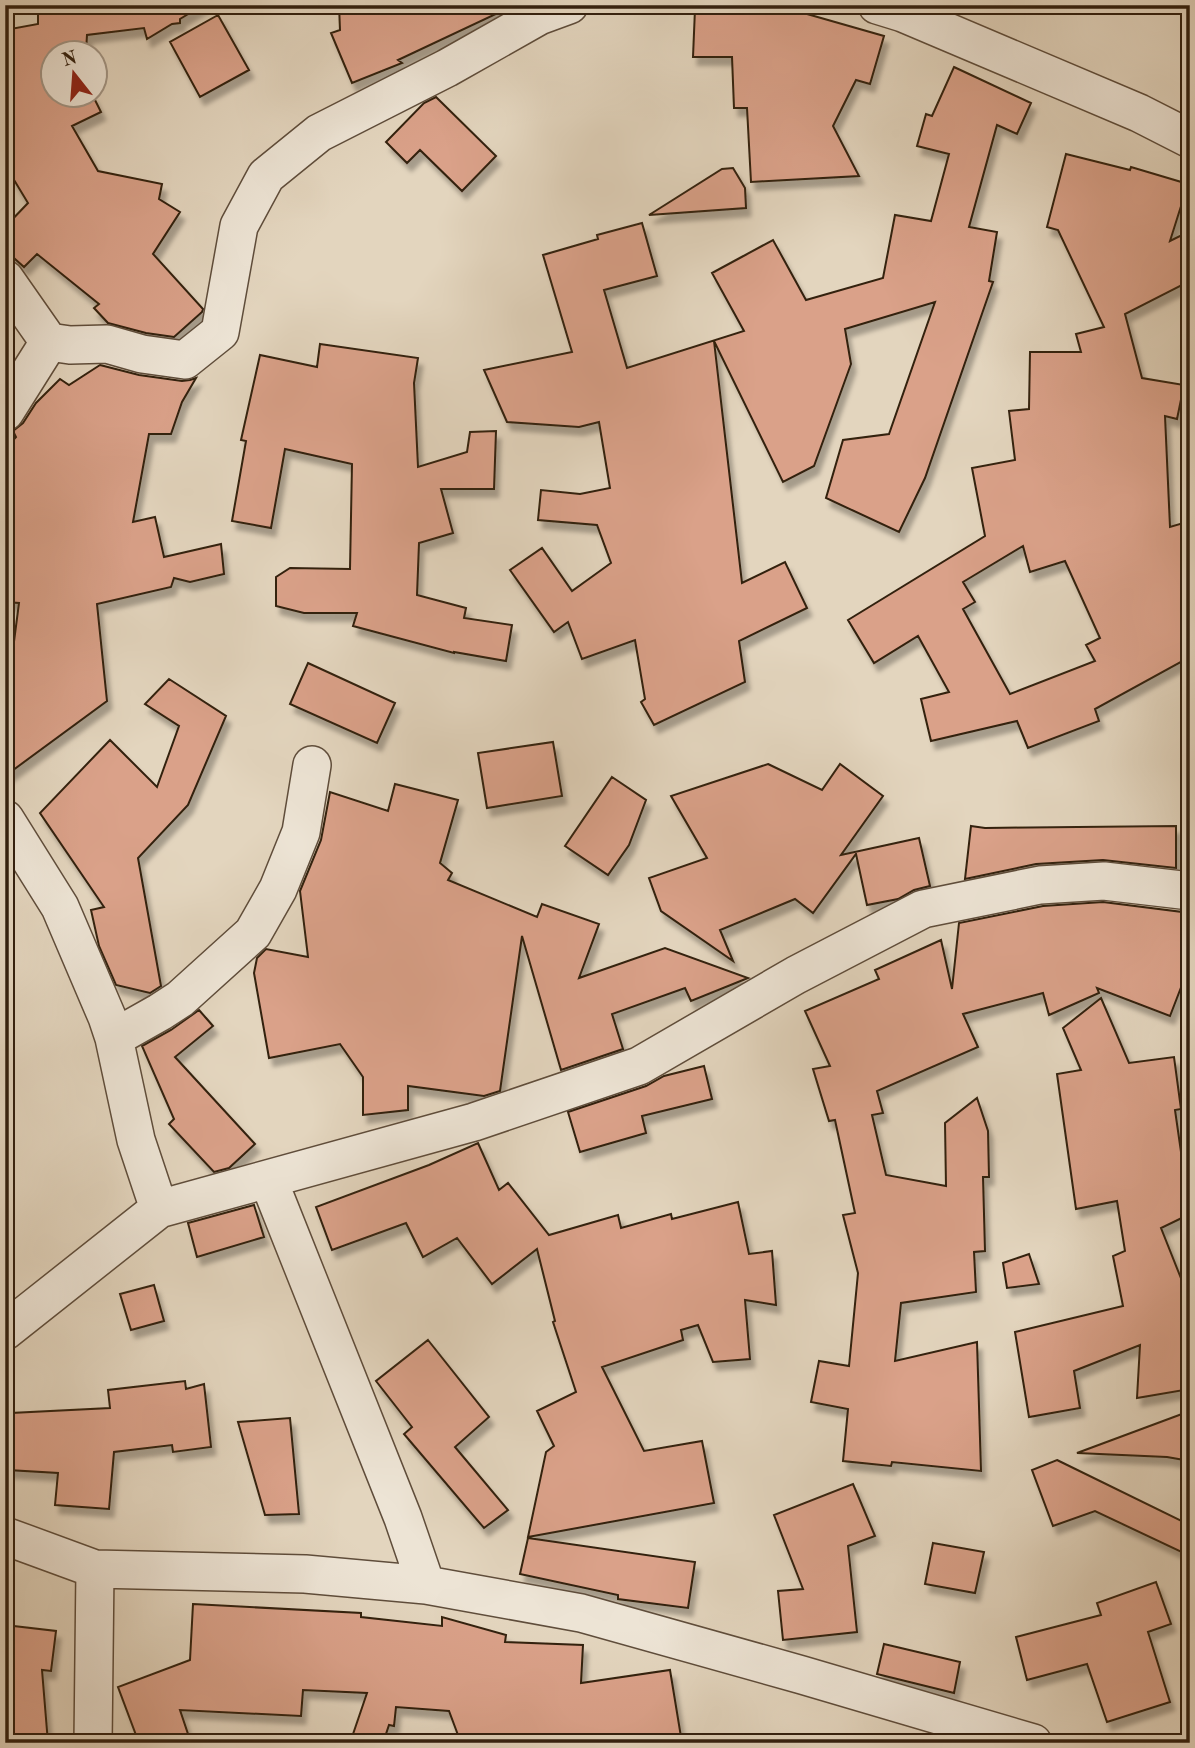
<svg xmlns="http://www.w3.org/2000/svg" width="1195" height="1748" font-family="'Old Standard TT',serif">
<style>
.building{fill:#daa189;stroke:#33200f;stroke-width:2;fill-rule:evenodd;filter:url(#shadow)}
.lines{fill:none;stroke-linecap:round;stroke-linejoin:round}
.street-casing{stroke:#5f4d3b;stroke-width:40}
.street{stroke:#ede4d5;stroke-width:37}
</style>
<defs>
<filter id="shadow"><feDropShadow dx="4.5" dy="8" stdDeviation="2" flood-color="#0004"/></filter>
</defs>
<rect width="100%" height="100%" fill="#e3d5be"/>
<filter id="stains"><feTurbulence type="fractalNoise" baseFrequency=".00286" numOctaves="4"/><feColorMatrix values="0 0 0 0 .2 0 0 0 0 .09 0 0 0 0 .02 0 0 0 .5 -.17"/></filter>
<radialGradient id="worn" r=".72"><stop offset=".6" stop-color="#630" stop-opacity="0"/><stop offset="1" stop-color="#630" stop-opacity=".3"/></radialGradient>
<!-- building -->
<path class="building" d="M38 5H203L180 19V23L172 24 147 39 144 28 87 35 86 52H52V94H92L101 112 72 126 98 171 162 184 159 199 180 212 153 254 203 309 202 312 174 337 146 333 108 323 94 308 99 304 37 254 24 267 5 250V227L28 203 5 165V30L38 24Z
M339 5H515L398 60 402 63 352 83 331 33 340 30Z
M743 5H801L800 12 884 36 870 84 856 80 833 126 859 176 751 182 747 108H734L732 57H693L695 9H743Z
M218 15 249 70 200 97 170 42Z
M954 67 1031 103 1017 134 997 125 969 227 997 232 989 281 993 282 925 478 899 532 826 498 843 440 889 434 935 302 845 329 851 364 814 466 783 482 714 341 742 583 785 562 807 608 739 641 745 682 654 725 641 702 645 699 635 640 582 659 568 622 554 632 510 570 542 548 572 591 611 563 597 525 538 520 541 490 580 494 610 488 599 422 579 427 507 422 484 370 572 352 543 255 598 239 597 235 642 223 657 276 604 290 627 368 744 331 712 273 773 240 806 300 883 278 895 215 931 221 949 154 917 146 926 114 932 116Z
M436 97 496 156 462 191 420 150 407 163 386 142 424 103Z
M1066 154 1130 170 1131 167 1188 184 1170 241 1190 231V281L1125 314 1142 378 1184 385 1177 419 1165 416 1170 527 1190 521V657L1095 709 1099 721 1028 748 1017 721 931 741 921 699 949 692 918 636 874 663 848 620 985 536 972 468 1015 460 1009 411 1029 409 1030 352H1081L1076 334 1104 327 1058 230 1047 227ZM1023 546 1030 572 1065 561 1100 638 1086 645 1095 661 1010 694 963 609 975 602 963 582Z
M733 168 745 188 746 208 649 215 722 169Z
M320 344 418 358 414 383 418 467 467 452 470 432 496 431 494 489H441L453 533 419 543 417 595 466 608 464 618 512 625 506 661 454 652V653L353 626 357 613H304L276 606V577L290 568 350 569 352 464 285 449 271 528 232 521 246 441 241 440 260 355 317 367Z
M100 365 139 375 182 381 190 380 196 378 182 402 171 434H149L133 522 155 517 164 557 221 544 224 574 190 582 174 578 171 587 97 604 107 701 5 776V657H12L19 603 5 602V449L16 437 13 431 23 423 36 403 60 379 69 385Z
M308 663 395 703 377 743 290 704Z
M169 679 226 716 188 805 138 858 161 986 150 993 116 985 99 946 91 910 104 907 40 813 110 740 157 787 179 726 145 704Z
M553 742 562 796 487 808 478 753Z
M768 764 822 790 840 764 883 796 841 855 919 838 930 886 914 890 898 899 867 905 856 854 813 913 795 899 720 930 733 961 661 911 649 878 707 858 671 796Z
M612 777 646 800 629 845 608 875 565 846Z
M395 784 458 800 440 863 452 873 448 880 537 917 542 904 599 924 579 978 665 948 748 978 691 1001 685 988 612 1014 623 1049 561 1070 522 936 500 1091 484 1096 408 1086V1110L363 1115V1077L340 1044 269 1058 254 973 257 958 266 949 308 957 300 891 321 840 330 792 388 811Z
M971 826 985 828 1176 826V868L1103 860 1036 864 965 879Z
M1103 902 1190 913V964L1170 1016 1097 988 1099 993 1049 1015 1043 993 963 1014 978 1047 877 1091 883 1113 872 1115 886 1175 946 1186 945 1123 977 1098 988 1131 989 1177H983L985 1251 974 1252 976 1292 901 1303 895 1361 977 1342 981 1471 892 1462 891 1466 843 1461 848 1409 811 1402 819 1361 849 1366 858 1273 843 1215 855 1213 835 1120 829 1121 813 1069 830 1066 805 1011 879 979 875 970 941 940 952 989 959 923 1043 906Z
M1101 998 1129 1063 1174 1057 1181 1109 1175 1110 1186 1187 1190 1194V1214L1161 1228 1190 1301V1389L1137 1398 1140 1345 1074 1371 1080 1408 1029 1417 1015 1332 1123 1306 1113 1256 1125 1251 1117 1201 1076 1209 1057 1074 1081 1070 1063 1028Z
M199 1010 213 1026 175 1057 255 1144 229 1168 214 1172 169 1124 174 1119 142 1046 171 1030Z
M704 1066 712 1099 642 1116 646 1133 580 1152 568 1112 646 1086 664 1076Z
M478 1143 499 1190 508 1183 549 1235 618 1215 621 1228 671 1214 672 1219 738 1202 749 1254 772 1251 776 1305 745 1300 750 1359 713 1362 698 1325 681 1330 683 1340 602 1367 644 1451 702 1441 714 1503 528 1537 546 1452 554 1446 537 1411 576 1392 553 1322 555 1321 537 1249 492 1284 457 1238 423 1257 406 1223 332 1250 316 1207 429 1165Z
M254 1205 264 1237 197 1257 188 1223Z
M1029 1254 1039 1284 1007 1288 1003 1263Z
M154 1285 164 1321 131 1330 120 1294Z
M428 1340 489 1417 455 1447 508 1510 484 1528 404 1434 412 1427 376 1381Z
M185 1381 186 1389 204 1384 211 1447 173 1452 172 1445 114 1452 109 1509 55 1505 58 1473 8 1470 11 1413 110 1408 108 1390Z
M1190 1411V1461L1167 1457 1077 1453Z
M290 1418 299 1514 265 1515 238 1422Z
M1057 1460 1190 1525V1556L1095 1511 1053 1526 1032 1470Z
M853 1484 875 1536 848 1546 857 1632 783 1640 778 1591 803 1589 774 1515Z
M528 1538 695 1562 688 1608 618 1599V1595L520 1574Z
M933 1543 984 1552 975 1593 925 1584Z
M1156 1582 1171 1624 1148 1632 1170 1702 1107 1722 1087 1664 1027 1680 1016 1637 1101 1615 1097 1603Z
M193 1604 361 1613V1617L442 1626V1617L506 1635 505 1642 583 1645 581 1683 670 1670 682 1743H461L449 1711 396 1707 394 1726 389 1725 383 1743H350L367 1693 303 1690 301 1716 180 1710 188 1734 164 1743H139L118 1687 190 1660Z
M5 1625 56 1631 51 1671 42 1670 48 1743H8L5 1699Z
M884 1644 960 1662 954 1693 877 1674Z"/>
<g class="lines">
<!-- street casing -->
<g class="street-casing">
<path id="street" d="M877 5 903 13 1139 113 1190 139
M5 279 49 342 70 345 107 344 142 354 185 360 220 332 239 226 266 176 319 133 447 68 539 16 569 5
M5 412 49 342
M5 819 60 907 107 1017 114 1038 136 1140 159 1209
M114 1038 160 1012 180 999 253 933 278 889 301 832 312 765
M268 1179 403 1518 426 1585
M5 1331 159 1209 474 1122 639 1066 796 975 923 909 1040 885 1104 881 1190 891
M5 1536 95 1569 93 1743
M95 1569 305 1574 426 1585 581 1613 802 1675 1033 1743"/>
</g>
<!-- street -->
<use href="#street" class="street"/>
</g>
<!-- margin -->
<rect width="1195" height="1748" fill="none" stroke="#e3d5be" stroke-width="28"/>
<rect x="7" y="7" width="1181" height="1734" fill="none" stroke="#33200f" stroke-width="3.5"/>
<rect x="14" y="14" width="1167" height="1720" fill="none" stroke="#33200f" stroke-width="2"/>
<!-- north arrow -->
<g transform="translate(74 74) rotate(343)"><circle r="33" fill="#ede4d5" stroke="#a39686" stroke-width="2"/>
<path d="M0-5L12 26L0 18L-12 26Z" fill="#8f2418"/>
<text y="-10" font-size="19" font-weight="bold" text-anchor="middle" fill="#33200f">N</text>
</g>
<rect width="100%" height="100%" filter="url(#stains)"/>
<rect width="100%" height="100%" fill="url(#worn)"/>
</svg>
